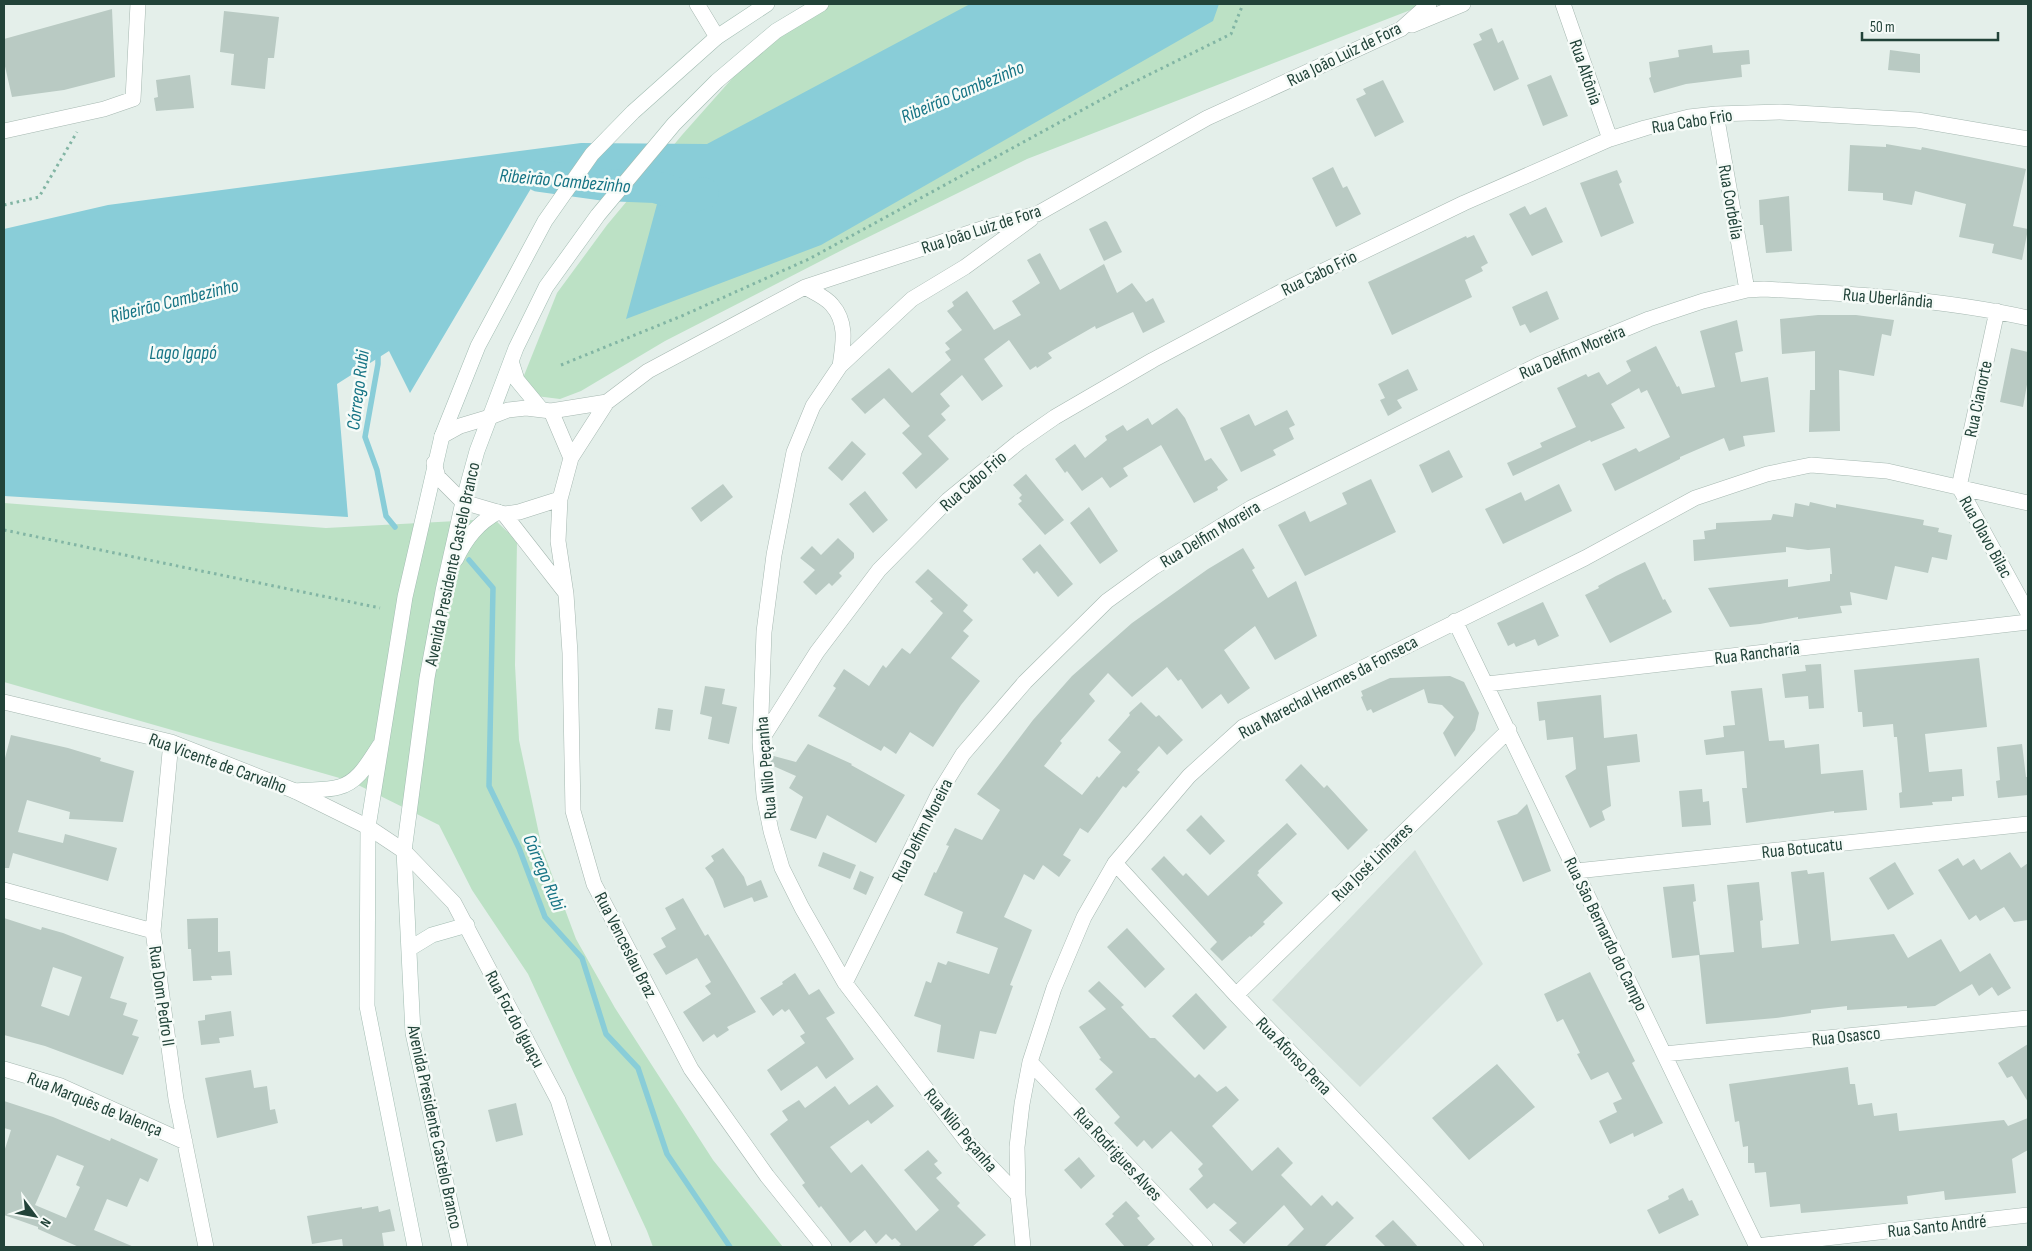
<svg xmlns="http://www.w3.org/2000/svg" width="2032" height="1251" font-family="'Sofia Sans Condensed',sans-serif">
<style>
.built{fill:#d2dfd9}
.green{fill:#bce1c5}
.water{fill:#89cdd8}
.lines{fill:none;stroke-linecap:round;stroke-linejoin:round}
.stream{stroke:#89cdd8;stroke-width:5.5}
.river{stroke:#89cdd8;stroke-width:32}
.building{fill:#b9cac3;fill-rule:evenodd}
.minor-casing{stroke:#a6b8b1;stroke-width:16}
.secondary-casing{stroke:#a2bcb2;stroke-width:16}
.path{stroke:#82b5a4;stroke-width:3;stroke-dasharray:2.5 4;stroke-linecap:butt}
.minor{stroke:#fff;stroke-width:15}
.secondary{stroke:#fff;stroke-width:15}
.labels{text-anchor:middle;stroke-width:5;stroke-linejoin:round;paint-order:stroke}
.street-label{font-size:18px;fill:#224339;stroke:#f6fbf8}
.water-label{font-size:19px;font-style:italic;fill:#167485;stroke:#f6fbf8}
</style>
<rect width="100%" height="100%" fill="#e4efea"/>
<!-- built -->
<path class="built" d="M1415 850 1483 964 1360 1087 1272 1000Z"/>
<!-- green -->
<path class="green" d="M829 4H1426L1027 159 848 247 665 341 581 391 560 399 536 396 521 383 557 293 607 225 682 135 737 73 778 39Z
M4 503 326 528 494 519 517 541 515 665 519 740 542 848 576 939 615 1008 713 1160 783 1247H653L647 1231 528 974 472 890 439 825 350 781 4 682Z"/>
<!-- water -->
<path class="water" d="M970 4H1219L1213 21 821 245 626 319 664 178 533 185 410 393 389 351 337 384 348 517 4 496V229L108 205 581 143 707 144Z"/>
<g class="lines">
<!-- stream -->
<path class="stream" d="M378 351V364L365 437 377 470 386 516 395 527
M469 560 493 588 489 786 519 848 545 917 582 958 606 1034 638 1068 667 1154 730 1247"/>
<!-- river -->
<path class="river" d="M540 176 605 185 655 187 691 197 703 193"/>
</g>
<!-- building -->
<path class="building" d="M112 9 115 77 64 90 12 97 4 62V39Z
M224 11 279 17 274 58H268L265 89 231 85 234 54 220 52Z
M1492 28 1498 43 1503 40 1519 79 1494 91 1473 44 1482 40 1479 34Z
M1712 45 1713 53 1749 50 1750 64 1741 65 1742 77 1686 84 1654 93 1649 78 1651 77 1649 62 1679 57 1678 50Z
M1890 50 1920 54V73L1888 70Z
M190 75 194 108 156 111 154 98 158 97 156 80Z
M1551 75 1568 116 1543 126 1527 85Z
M1383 80 1404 122 1375 137 1356 99 1366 94 1363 89Z
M1886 144 1921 150 1922 147 2026 169 2013 226 2028 229 2022 260 1992 253 1994 244 1959 237 1966 204 1915 191 1912 205 1883 200V193L1848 191 1850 145 1886 147Z
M1333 167 1343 188 1347 186 1361 214 1336 227 1312 178Z
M1617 170 1622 182 1619 184 1634 223 1601 237 1580 183Z
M1789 196 1792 251 1766 253 1763 225H1760L1759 200Z
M1525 206 1530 215 1546 207 1563 242 1532 256 1509 214Z
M1105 221 1107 222 1122 252 1104 261 1089 229Z
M1474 235 1488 263 1481 267 1483 271 1465 280 1472 297 1392 335 1368 282 1466 236 1467 238Z
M1040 253 1060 290 1104 264 1117 293 1132 283 1146 302 1153 298 1165 322 1143 333 1133 312 1096 329 1095 326 1048 353 1052 358 1037 368 1036 366 1030 370 1009 340 984 359 1003 386 982 401 962 375 940 394 950 406 941 414 946 420 928 436 949 459 916 489 902 473 922 454 902 433 910 426 884 398 865 414 851 399 889 368 912 393 951 360 945 352 950 349 945 343 962 330 947 311 954 306 952 302 967 291 994 330 1021 315 1012 301 1040 283 1027 260Z
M1547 291 1559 319 1530 333 1525 324 1520 326 1512 307Z
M1818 315H1856L1894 320 1891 336 1882 334 1874 376 1839 370 1840 431 1809 432 1810 390H1815V351L1782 354 1780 319Z
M1737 320 1743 351 1735 353 1741 382 1768 377 1775 432 1743 436 1745 446 1729 451 1724 438 1680 457V459L1615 491 1602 464 1636 448 1639 452 1670 437 1647 390 1641 393 1639 388 1611 404 1625 428 1591 442 1590 440 1513 476 1507 463 1542 447 1540 443 1576 427 1557 388 1586 374 1588 377 1599 372 1607 385 1631 371 1626 361 1656 346 1677 387 1679 386 1682 394 1715 387 1700 331Z
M2011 348 2028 352V379L2023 407 2000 402Z
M1408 369 1418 390 1397 400 1402 408 1388 416 1380 400 1385 398 1378 384Z
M1177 408 1185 418 1205 461 1211 458 1228 480 1217 487 1218 490 1194 503 1161 445 1123 468 1128 476 1110 488 1102 477 1082 491 1067 471 1065 473 1055 459 1075 444 1085 458 1107 440 1105 436 1123 425 1127 431 1148 418 1152 425Z
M1287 410 1295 425 1289 428 1294 439 1273 450 1276 455 1241 472 1220 428 1249 414 1255 426Z
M852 441 866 454 842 481 828 468Z
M1449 450 1463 477 1432 493 1419 465Z
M1026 474 1064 520 1045 535 1018 504 1022 501 1019 498 1022 495 1013 485Z
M1371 479 1396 532 1305 576 1278 525 1305 511 1310 522 1347 504 1342 493Z
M723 484 733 497 701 522 691 508Z
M1559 484 1572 511 1503 544 1485 509 1521 492 1525 501Z
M865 491 888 520 873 533 849 504Z
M1810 502 1836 508V504L1924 520 1923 525 1939 528 1938 532 1952 535 1947 560 1932 557 1928 573 1895 566 1887 600 1850 592 1852 605 1840 606 1842 613 1798 619V617L1760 624 1730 627 1708 588 1788 579V587L1830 581V574H1832L1830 548 1808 550 1786 547V552L1694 561 1693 540 1705 539 1704 531 1716 529V523L1771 520 1773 514 1793 517 1795 503 1809 506Z
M1089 507 1118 551 1100 564 1070 523Z
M838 538 854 553V558L839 573 842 576 832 586 829 583 816 595 803 582 815 570 800 558 812 546 821 555Z
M1040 544 1073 584 1058 597 1037 571 1034 574 1022 559Z
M1243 548 1255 568 1252 570 1268 598 1296 581 1317 636 1275 660 1255 626 1224 650 1250 688 1228 704 1221 694 1202 709 1181 679 1178 681 1167 667 1132 697 1108 673 1089 694 1095 701 1060 741 1062 743 1044 766 1082 795 1097 776 1099 778 1121 752 1108 740 1130 715 1129 713 1141 702 1156 717 1159 715 1183 740 1167 755 1159 746 1137 770 1140 772 1126 788 1123 786 1088 833 1080 828 1063 855 1071 860 1059 877 1043 865 1034 880 1024 874 1004 917 1032 930 1010 985 1013 986 996 1034 980 1031 974 1059 937 1052 941 1025 914 1016 926 981 931 983 938 962 946 965 948 961 989 974 998 948 956 933 963 912 924 895 934 872 936 873 949 846 946 845 955 828 982 840 1000 810 977 794 1033 720 1072 676 1132 623 1208 569Z
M1645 562 1663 600 1665 599 1672 612 1610 643 1585 595 1599 588 1598 586 1616 576Z
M928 569 968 605 963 611 973 620 963 631 969 636 951 658 980 681 961 705 933 747 910 732 896 754 884 746 881 751 818 716 836 688 833 686 844 669 869 686 883 665 886 668 902 648 910 654 943 613 930 601 933 599 915 582Z
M1543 602 1559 636 1538 646 1535 639 1516 647 1514 643 1508 646 1497 623Z
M1979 658 1987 727 1925 734 1929 772 1962 769 1964 796 1952 797V801L1932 802 1933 805 1900 808 1899 793 1902 792 1897 737H1894L1893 724 1863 727 1862 712H1858L1854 670Z
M1821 664 1824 708 1809 709 1808 696 1785 698 1782 674 1806 671 1805 665Z
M1450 676 1464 682 1479 713 1475 730 1455 757 1443 733 1454 717 1442 705 1428 703 1424 689 1373 713 1371 709 1367 711 1361 697 1363 696 1361 691 1390 678Z
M705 686 725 689 722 704 737 707 729 744 708 739 712 717 700 714Z
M1762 688 1769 741 1784 740 1785 748 1819 744 1821 774 1863 770 1867 810 1834 813V811L1746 823 1742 788H1747L1744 751 1706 755 1704 740 1724 737 1723 726 1735 725 1731 691Z
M1601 695 1604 738 1637 734 1640 762 1607 766 1611 806 1602 811 1605 820 1590 828 1565 776 1576 769 1573 737 1547 740 1545 720 1539 721 1537 702Z
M658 708 673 710 670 731 655 729Z
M11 735 68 748 101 758 100 761 134 771 123 822 69 819 70 812 27 800 18 832 63 843 65 834 117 848 108 881 13 853 9 868H4V762Z
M808 744 852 764 851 765 905 795 876 843 827 815 816 839 790 830 803 797 789 788 796 776 771 765 770 755 796 762Z
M2022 744 2026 777H2028V795L1998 798 1996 781 2000 780 1997 747Z
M1301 764 1324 788 1327 785 1368 830 1348 850 1285 780Z
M1702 789 1703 802 1709 801 1711 825 1682 827 1679 791Z
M1527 804 1551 871 1523 882 1497 821 1517 814Z
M1201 815 1225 841 1210 855 1186 830Z
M1287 823 1297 834 1258 871 1259 873 1257 875 1283 903 1263 922 1265 924 1251 937 1250 936 1222 961 1210 949 1217 942 1151 869 1164 856 1183 876 1186 873 1208 896Z
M723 848 744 877 747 886 761 880 768 897 754 902 750 892 752 897 724 908 713 879 705 868 714 861 711 856Z
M823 852 856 865 850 879 818 866Z
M2010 852 2021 868 2028 863V920L2014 922 2004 907 1980 921 1976 915 1969 920 1938 870 1958 858 1963 866 1974 859 1981 870Z
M1895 862 1914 894 1888 910 1869 878Z
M1807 870 1808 874 1824 872 1831 941 1894 934 1908 958 1941 939 1960 972 1990 953 2011 988 1998 996 1992 987 1979 996 1972 984 1935 1006 1907 1008V1006L1847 1010V1006L1811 1010V1013L1776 1018 1706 1024 1699 955 1672 958 1663 887 1694 884 1696 901 1693 902 1700 955 1734 952 1727 885 1759 882 1763 920 1760 921 1762 948 1799 944 1791 872Z
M860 871 874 877 866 895 853 889Z
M683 898 705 936 708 934 756 1012 727 1027 729 1030 717 1038 714 1034 703 1042 683 1012 711 994 705 986 711 982 697 958 666 975 653 954 666 947 661 938 676 929 665 908Z
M4 918 41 930 42 927 63 933 124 957 110 998 127 1003 123 1015 138 1020 132 1035 139 1037 123 1075 45 1046 4 1035ZM53 967 82 977 69 1016 41 1006Z
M218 918V952L230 951 232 975 211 976 212 980 193 981 191 949H188L187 919Z
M1127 928 1165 969 1145 988 1107 947Z
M1590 972 1635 1061 1632 1063 1663 1123 1634 1137 1633 1133 1610 1144 1599 1121 1617 1112 1613 1103 1622 1099 1608 1072 1591 1080 1577 1054 1580 1053 1563 1019 1557 1022 1544 994Z
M795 973 809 995 819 989 835 1013 826 1018 854 1059 826 1079 817 1066 781 1091 767 1070 805 1043 800 1036 805 1033 789 1009 785 1012 782 1009 773 1016 760 998 783 984 782 982Z
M1099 981 1124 1005 1121 1007 1150 1038H1155L1195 1078 1199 1074 1217 1092 1226 1086 1239 1100 1212 1126 1252 1171 1278 1147 1293 1163 1281 1175 1311 1206 1322 1195 1332 1206 1337 1201 1354 1218 1324 1247H1286L1304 1229 1284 1205 1244 1244 1229 1230 1237 1223 1214 1203 1207 1209 1189 1189 1203 1176 1198 1169 1203 1164 1171 1131 1152 1149 1144 1140 1137 1147 1114 1123 1120 1117 1095 1089 1113 1072 1099 1059 1101 1058 1079 1027 1106 1009 1088 991Z
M1196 993 1227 1027 1204 1050 1172 1016Z
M231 1011 234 1036 219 1038 220 1043 201 1045 198 1021 205 1020V1015Z
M2028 1044V1102L2012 1076 2007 1078 1998 1063Z
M1497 1064 1535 1107 1469 1160 1432 1118Z
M1848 1067 1850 1084H1855L1858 1105 1872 1103 1874 1116 1897 1113 1899 1131 2004 1120 2008 1126 2028 1118V1150L2012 1159 2016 1193 1945 1200 1944 1191 1907 1196 1908 1204 1801 1213 1800 1204 1770 1207 1766 1172 1755 1173 1754 1163H1748V1146L1743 1147 1739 1121 1735 1122 1729 1084Z
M251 1070 254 1088 267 1086 270 1110 275 1109 278 1123 217 1138 205 1078Z
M877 1085 894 1106 871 1124 868 1120 830 1147 851 1173 862 1164 916 1231 939 1210 904 1170 928 1150 938 1161 934 1164 942 1173 936 1178 960 1203 957 1206 986 1235 972 1247H898L901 1244 895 1238 892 1240 886 1234 876 1244 865 1230 850 1243 821 1206 819 1208 802 1185 805 1183 770 1134 788 1120 782 1111 799 1100 805 1108 835 1086 849 1105Z
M4 1101 53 1117 110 1141 111 1138 158 1159 148 1182 140 1178 127 1207 107 1199 94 1230 134 1247H79L38 1229V1227L4 1215V1152L11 1130 4 1128ZM57 1155 84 1166 76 1185 80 1187 66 1218 35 1205Z
M516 1103 523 1135 496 1142 488 1110Z
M1079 1157 1095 1176 1081 1189 1064 1170Z
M1683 1188 1689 1201 1692 1200 1699 1215 1659 1234 1647 1210 1669 1199 1668 1196Z
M1126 1201 1140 1216 1137 1218 1155 1239 1146 1247H1125L1105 1224 1114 1216 1112 1214Z
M378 1206 379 1212 390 1209 395 1231 382 1233 384 1247H343L342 1239 312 1244 307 1216 362 1207V1209Z
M1393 1220 1412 1240 1418 1247H1386L1375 1236Z"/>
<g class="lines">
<!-- minor casing -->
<g class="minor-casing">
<path id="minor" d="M697 4 717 37
M1563 4 1610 139
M1412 25 1463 4
M1716 114 1747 290
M4 131 104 109 133 99 138 4
M805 287C813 292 826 297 832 305 848 323 843 345 840 366
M551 411 571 458
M442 436 460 426 490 417 508 410 526 408 551 411 607 402
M434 463 438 477 463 502 504 514 519 512 560 499
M1959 487 1997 311
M1959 487 2028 613
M504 514 565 592
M1455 621 1757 1247
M1487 684 2028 622
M4 702 171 742 295 791 368 827 404 851 454 903 558 1100 604 1247
M171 742 153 931 176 1099 206 1247
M760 742 817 652 879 570 948 500 1019 442 1055 417 1153 360 1290 287 1464 203 1610 139 1645 128 1689 117 1716 114 1780 112 1917 120 2028 139
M1115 863 1236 995 1476 1247
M1576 871 2028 824
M4 890 153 931
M845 983 939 793 963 754 1025 682 1107 601 1154 567 1251 508 1540 364 1649 319 1703 301 1747 290 1764 289C1853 294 1942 299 2028 318
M1236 995 1509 730
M1664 1054 2028 1018
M1030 1062 1205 1247
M4 1069 61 1086 185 1142
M1018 1195 967 1142 845 983 802 908 782 868 771 831 764 796 760 742 764 632 774 555 794 452 813 406 840 366 912 299 965 267 1031 219
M1756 1246 2028 1215
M824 1247 767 1176 691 1069 594 884 573 811 570 653 566 594 558 541 560 499 571 458 607 402 648 371 805 287 984 228 1037 214 1207 118 1401 29 1429 4
M1023 1247 1018 1195 1017 1147 1022 1104 1030 1062 1054 988 1084 917 1115 863 1189 776 1243 727 1585 558 1695 498 1767 474 1811 465 1887 471 2028 503"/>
</g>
<!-- secondary casing -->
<g class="secondary-casing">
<path id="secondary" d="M511 361 517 380 541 409
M456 559C466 538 478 523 498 512
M295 791C309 789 325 791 339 787 359 782 369 761 380 745
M409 949 432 935 467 925
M415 1247 367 1006 368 827 405 597 442 436 478 346 545 221 592 154 633 112 717 37 767 4
M460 1247 413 1033 404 851 427 678 443 591 463 502 477 451 516 348 546 287 598 215 674 124 717 81 776 31 821 4"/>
</g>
<!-- path -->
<path class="path" d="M4 205 39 197 77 132
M561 365 684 315 809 259 1128 85 1231 34 1243 4
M4 530 380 608"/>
<!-- minor -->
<use href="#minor" class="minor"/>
<!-- secondary -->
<use href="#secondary" class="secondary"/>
</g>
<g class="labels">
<!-- street labels -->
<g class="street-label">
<text transform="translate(1344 54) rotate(-26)" y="6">Rua João Luiz de Fora</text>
<text transform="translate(1586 72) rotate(71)" y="6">Rua Altônia</text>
<text transform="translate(1692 121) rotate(-9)" y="6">Rua Cabo Frio</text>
<text transform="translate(1731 202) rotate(80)" y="6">Rua Corbélia</text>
<text transform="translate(981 229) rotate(-18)" y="6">Rua João Luiz de Fora</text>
<text transform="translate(1319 273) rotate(-26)" y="6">Rua Cabo Frio</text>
<text transform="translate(1888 298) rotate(5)" y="6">Rua Uberlândia</text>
<text transform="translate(1572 352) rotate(-23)" y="6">Rua Delfim Moreira</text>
<text transform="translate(1978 399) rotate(-78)" y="6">Rua Cianorte</text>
<text transform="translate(973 481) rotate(-41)" y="6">Rua Cabo Frio</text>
<text transform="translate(1210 534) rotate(-31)" y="6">Rua Delfim Moreira</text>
<text transform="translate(1986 537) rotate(61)" y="6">Rua Olavo Bilac</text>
<text transform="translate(452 564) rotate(-78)" y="6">Avenida Presidente Castelo Branco</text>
<text transform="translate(1757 653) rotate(-7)" y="6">Rua Rancharia</text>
<text transform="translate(1328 687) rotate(-28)" y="6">Rua Marechal Hermes da Fonseca</text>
<text transform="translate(218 763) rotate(20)" y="6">Rua Vicente de Carvalho</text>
<text transform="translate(766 768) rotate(-95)" y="6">Rua Nilo Peçanha</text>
<text transform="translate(922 830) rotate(-63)" y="6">Rua Delfim Moreira</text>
<text transform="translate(1802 848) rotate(-6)" y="6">Rua Botucatu</text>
<text transform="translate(1372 862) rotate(-44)" y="6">Rua José Linhares</text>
<text transform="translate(1606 934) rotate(64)" y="6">Rua São Bernardo do Campo</text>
<text transform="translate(626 945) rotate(63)" y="6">Rua Venceslau Braz</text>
<text transform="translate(162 996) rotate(82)" y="6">Rua Dom Pedro II</text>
<text transform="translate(515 1019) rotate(62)" y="6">Rua Foz do Iguaçu</text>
<text transform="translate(1846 1036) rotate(-6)" y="6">Rua Osasco</text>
<text transform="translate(1294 1056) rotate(46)" y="6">Rua Afonso Pena</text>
<text transform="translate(95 1104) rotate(22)" y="6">Rua Marquês de Valença</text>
<text transform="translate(435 1127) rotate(78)" y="6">Avenida Presidente Castelo Branco</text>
<text transform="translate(961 1130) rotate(50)" y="6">Rua Nilo Peçanha</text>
<text transform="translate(1118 1154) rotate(47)" y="6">Rua Rodrigues Alves</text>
<text transform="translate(1937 1226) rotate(-6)" y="6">Rua Santo André</text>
</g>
<!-- water labels -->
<g class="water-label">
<text transform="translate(962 91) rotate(-23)" y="7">Ribeirão Cambezinho</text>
<text transform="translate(565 180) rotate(5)" y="7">Ribeirão Cambezinho</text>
<text transform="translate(174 300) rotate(-14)" y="7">Ribeirão Cambezinho</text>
<text x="183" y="359">Lago Igapó</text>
<text transform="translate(357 390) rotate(-83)" y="7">Córrego Rubi</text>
<text transform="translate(545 872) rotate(67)" y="7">Córrego Rubi</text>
</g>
</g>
<!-- border -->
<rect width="2032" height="1251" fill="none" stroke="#224339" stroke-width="10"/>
<!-- north arrow -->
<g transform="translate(35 1216) rotate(122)" stroke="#f6fbf8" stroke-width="4" paint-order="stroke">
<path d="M0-4L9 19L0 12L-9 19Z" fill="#224339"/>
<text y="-8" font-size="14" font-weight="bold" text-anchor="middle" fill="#224339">N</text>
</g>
<!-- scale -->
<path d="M1862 32v8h136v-8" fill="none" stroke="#224339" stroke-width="2.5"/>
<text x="1870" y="32" font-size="15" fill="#224339" stroke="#f6fbf8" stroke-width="4" paint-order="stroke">50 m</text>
</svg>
